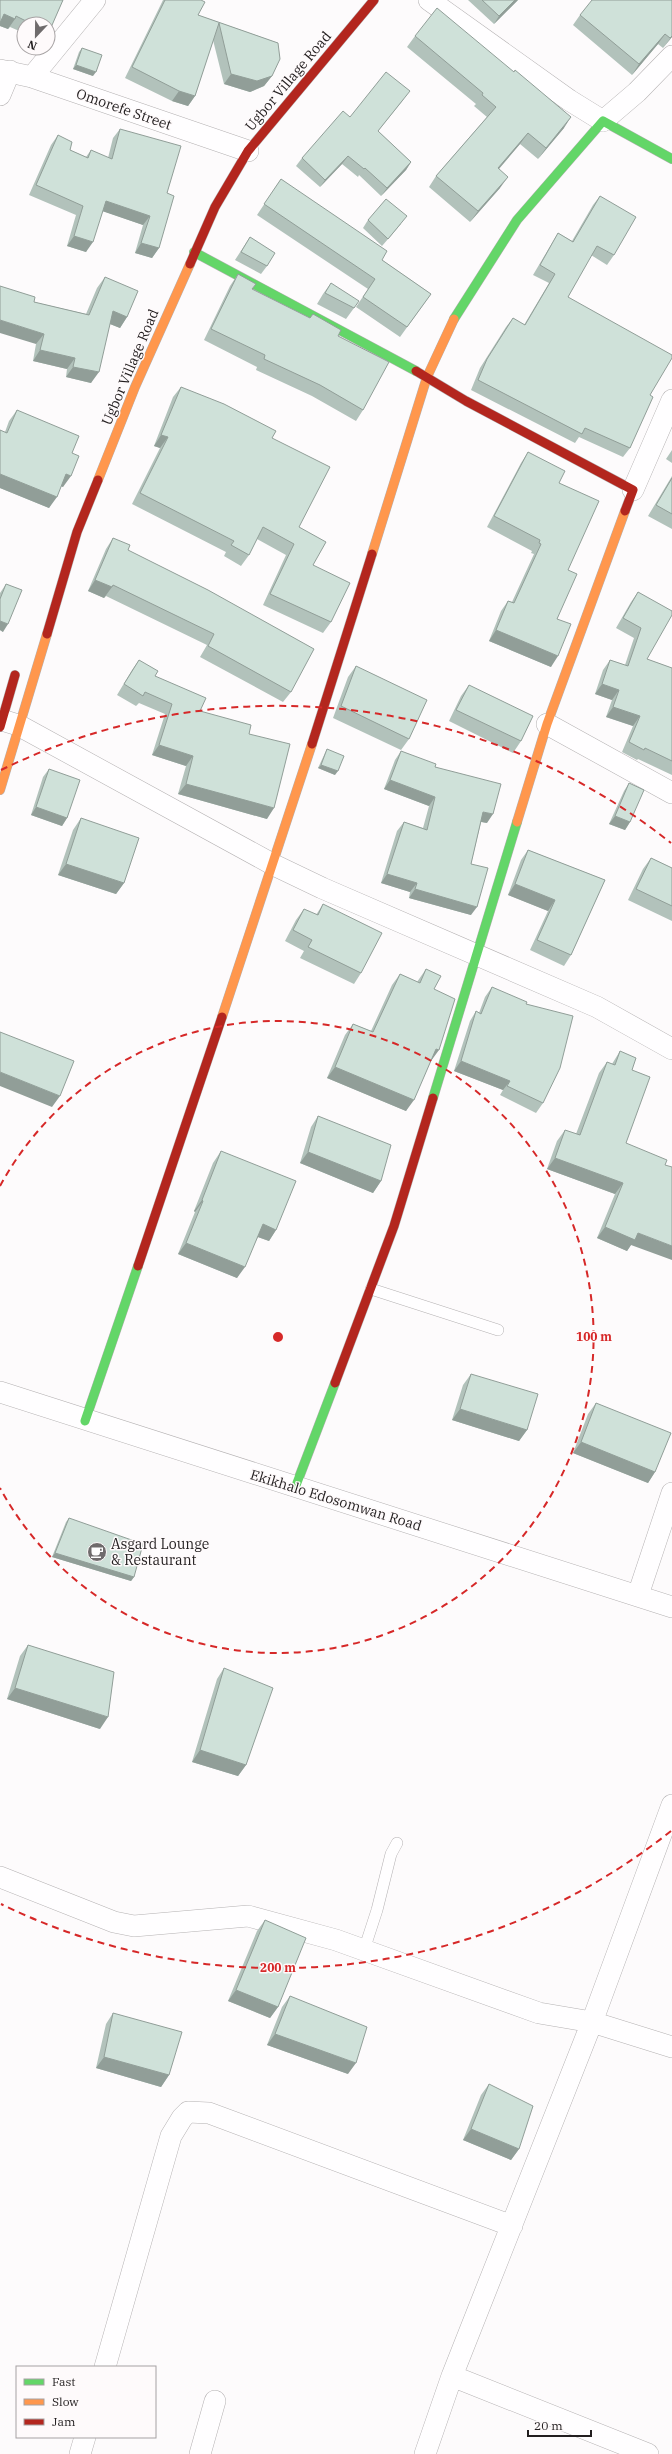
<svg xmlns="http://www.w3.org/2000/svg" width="672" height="2454" font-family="'IBM Plex Serif',serif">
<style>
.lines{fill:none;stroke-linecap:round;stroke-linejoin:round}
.lane-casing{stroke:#b5b2b3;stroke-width:12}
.street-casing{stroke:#b5b2b3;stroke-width:22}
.fast-casing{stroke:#b5b2b3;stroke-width:10}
.slow-casing{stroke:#b5b2b3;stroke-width:10}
.jam-casing{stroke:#b5b2b3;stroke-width:10}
.lane{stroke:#fffeff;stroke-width:11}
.street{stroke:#fffeff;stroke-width:21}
.fast{stroke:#63d668;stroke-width:9}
.slow{stroke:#ff974d;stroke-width:9}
.jam{stroke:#b3261e;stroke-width:9}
.wall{fill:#b2c2bb}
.shaded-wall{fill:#919e98}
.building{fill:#cfe1d9;stroke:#919e98}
.ring{fill:none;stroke:#d62828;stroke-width:2;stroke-dasharray:7 5}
.labels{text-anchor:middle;stroke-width:3;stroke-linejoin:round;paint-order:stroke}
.street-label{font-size:14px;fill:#221e1f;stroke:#fefafb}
.poi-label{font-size:14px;fill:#221e1f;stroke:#fefafb;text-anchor:start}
.centre{fill:#d62828;stroke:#fefafb;stroke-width:2}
.ring-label{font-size:12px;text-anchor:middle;font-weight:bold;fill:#d62828;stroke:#fefafb;stroke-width:3;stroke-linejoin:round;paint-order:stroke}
</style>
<rect width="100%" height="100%" fill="#fdfbfc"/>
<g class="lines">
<!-- lane casing -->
<g class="lane-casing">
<path id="lane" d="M371 1289 498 1330
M364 1950 377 1910 391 1854 397 1843"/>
</g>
<!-- street casing -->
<g class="street-casing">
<path id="street" d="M429 0 569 100 603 121 637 92 672 56
M0 70 32 77 248 151
M32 77 95 0
M0 95 10 71
M633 490 672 400
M2 720 18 725 274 865 322 888 597 1007 672 1049
M547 724 672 793
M0 1392 672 1607
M638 1595 672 1493
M0 1877 114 1922 134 1926 248 1916 336 1940 539 2013 592 2022 672 2047
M105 2367 171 2136 182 2118 188 2112 209 2113 512 2226
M452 2376 648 2454
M80 2454 85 2437
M200 2454 215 2401
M425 2454 452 2376 592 2022 672 1805"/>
</g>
<!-- fast casing -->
<g class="fast-casing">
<path id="fast" d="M194 252 416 371
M454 319 517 220 603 121 672 159
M433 1098 517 822
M85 1421 138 1266
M295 1488 335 1383"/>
</g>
<!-- slow casing -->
<g class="slow-casing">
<path id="slow" d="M98 480 135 387 190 264
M372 554 427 377 454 319
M0 790 47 634
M517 822 547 724 625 511
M222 1017 312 744"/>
</g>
<!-- jam casing -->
<g class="jam-casing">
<path id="jam" d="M190 264 215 207 248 151 374 0
M416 371 466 401 633 490 625 511
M47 634 77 532 98 480
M0 727 15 675
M312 744 372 554
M138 1266 222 1017
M335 1383 394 1226 433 1098"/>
</g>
<!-- lane -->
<use href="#lane" class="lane"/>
<!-- street -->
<use href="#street" class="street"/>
<!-- fast -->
<use href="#fast" class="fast"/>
<!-- slow -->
<use href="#slow" class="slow"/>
<!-- jam -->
<use href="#jam" class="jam"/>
</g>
<!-- wall -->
<path class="wall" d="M0 0H63L48 33V24H24V33L10 27 8 29 0 26Z
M163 0H201L198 15 278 43 272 76 264 86 250 92 224 84 213 40 195 96 188 106 172 101 125 78Z
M468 0H518L494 24Z
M672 0V37L663 48 658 44 632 75 573 25 580 15Z
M415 36 564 128 538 159 520 144 499 169 500 188 470 222 429 187 436 176 487 117 474 106 476 104 407 47Z
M82 48 93 76 73 69 79 52Z
M404 99 378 131 411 162 406 170 381 196 359 175 358 177 342 164 320 187 296 166 302 158 350 117Z
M120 129 167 193 159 248 152 258 135 253 143 225 103 211 86 252 67 246 76 215 29 195 51 145 58 135 70 150 86 157 91 150 108 158 113 138Z
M281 179 382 260 431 294 400 337 356 307 368 289 257 215Z
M600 196 614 255 607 265 591 255 568 297 650 395 630 448 623 457 579 437 575 443 471 390 480 368 506 327 513 318 524 325 549 283 533 275 552 243 558 233 572 241 593 205Z
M368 220 401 224 382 246 363 228Z
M250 237 267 266 261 274 235 260Z
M238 274 252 289 310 318 313 314 338 336 363 410 356 421 312 396 256 370 257 367 204 340 230 286Z
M105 277 127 317 120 328 110 324 91 383 66 377 67 369 33 361 36 344 34 302 86 314 97 288Z
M331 283 354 308 346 319 317 304 323 294Z
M181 387 272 438 299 527 313 565 331 622 323 633 263 605 286 555 257 539 249 555 241 566 224 556 226 552 132 504 160 448 154 446 173 397Z
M17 410 72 453 63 487 61 486 49 508 0 488V430L5 432 9 421Z
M672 450V463L666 459Z
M528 452 559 483 568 570 557 619 551 667 489 641 501 611 508 601 512 602 534 554 531 553 532 551 487 527 521 463Z
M672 476V529L648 516Z
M113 538 291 692 283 702 200 657 207 645 106 596 104 598 88 591 106 549Z
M6 584 3 632 0 630V593Z
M638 592 647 659 672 668V775L638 759 637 760 622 752 633 726 606 717 612 700 595 694 603 670 610 660 625 665 634 638 616 628 631 602Z
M139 660 155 676 200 711 249 734 267 819 178 794 186 766 152 755 165 714 139 703 136 706 117 695 132 670Z
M356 666 409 739 401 750 333 718 348 677Z
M469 685 521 741 513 753 449 721 461 696Z
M327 749 335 775 318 768 325 753Z
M401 751 435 767 487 823 481 822 471 864V915L409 898 410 892 381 883 397 831 404 822 423 828 429 806 384 789 395 760Z
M49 769 67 818 62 826 31 815 43 777Z
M629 783 630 822 625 830 609 824 624 791Z
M81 818 124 883 116 894 58 875 73 830Z
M528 850 605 880 571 955 564 966 530 950 548 911 508 895 521 860Z
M651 858 672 868V921L628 900 643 869Z
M323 904 361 973 354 984 300 958 304 951 285 941 296 920 304 909 316 915Z
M426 969 434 989 431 1061 406 1111 327 1078 345 1035 353 1024 371 1031 392 985 400 974 417 982Z
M492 987 526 1004 543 1103 536 1113 500 1095 503 1090 454 1071 470 1021 476 1011 479 1013 485 997Z
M620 1051 632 1070 626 1143 631 1245 627 1251 597 1238 615 1194 547 1169 557 1141 565 1130 576 1134 599 1073 607 1062 612 1064Z
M318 1116 381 1181 373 1193 300 1163 311 1127Z
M221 1151 276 1230 269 1241 258 1237 237 1278 178 1254 195 1212 194 1211 213 1163Z
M471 1374 527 1430 519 1441 452 1420 463 1385Z
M596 1403 655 1472 648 1483 573 1453 588 1414Z
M69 1518 134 1577 131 1581 52 1557 66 1522Z
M28 1645 100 1729 7 1699 20 1656Z
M224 1668 246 1765 238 1776 192 1762 217 1679Z
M265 1920 278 2007 270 2018 228 2001 257 1931Z
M290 1996 348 2074 267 2045 282 2007Z
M113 2013 169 2075 161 2087 96 2068 106 2024Z
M489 2084 519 2149 511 2160 463 2140 481 2095Z"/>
<!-- shaded-wall -->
<path class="shaded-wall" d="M515 0H518L494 24 499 16Z
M4 14 15 19 8 29 0 26V19Z
M665 34 658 44 632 75 639 64Z
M672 36V37L663 48Z
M76 65 96 72 93 76 73 69Z
M231 74 272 76 264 86 250 92 224 84Z
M179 91 195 96 188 106 172 101Z
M571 117 564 128 538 159 546 148Z
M528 133 520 144 490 179 498 168Z
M348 156 342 164 320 187 325 180Z
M411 162 406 170 381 196 387 188Z
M508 177 500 188 470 222 478 211Z
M106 201 150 216 143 225 99 210Z
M74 236 93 242 86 252 67 246Z
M141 243 159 248 152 258 135 253Z
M113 311 127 317 120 328 105 322Z
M0 320 44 334 36 344 0 333Z
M40 350 75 358 67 369 33 361Z
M73 367 99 372 91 383 66 377Z
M161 435 168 437 160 448 154 446Z
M0 474 57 497 49 508 0 488Z
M66 474 71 476 63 487 58 485Z
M95 580 112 587 104 598 88 591Z
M0 621 8 624 3 632 0 630Z
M496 630 558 656 551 667 489 641Z
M602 684 619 690 612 700 595 694Z
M613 707 640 716 633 726 606 717Z
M159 745 193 756 186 766 152 755Z
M321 765 338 771 335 775 318 768Z
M390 780 435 797 429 806 384 789Z
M186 784 274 808 267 819 178 794Z
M36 807 67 818 62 826 31 815Z
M483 812 493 814 487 823 477 821Z
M615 816 630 822 625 830 609 824Z
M66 864 124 883 116 894 58 875Z
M387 874 417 883 410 892 381 883Z
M515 884 555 900 548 911 508 895Z
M415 889 477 907 471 915 409 898Z
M436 1049 439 1050 431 1061 428 1060Z
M461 1061 510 1081 503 1090 454 1071Z
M335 1067 414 1100 406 1111 327 1078Z
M0 1072 60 1096 52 1107 0 1086Z
M308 1152 381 1181 373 1193 300 1163Z
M555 1158 623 1183 615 1194 547 1169Z
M202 1200 203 1201 195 1212 194 1211Z
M263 1224 276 1230 269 1241 255 1236Z
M605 1227 638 1233 672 1246V1260L631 1245 627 1251 597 1238Z
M186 1243 245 1267 237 1278 178 1254Z
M460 1409 527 1430 519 1441 452 1420Z
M581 1442 655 1472 648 1483 573 1453Z
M55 1553 134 1577 131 1581 52 1557Z
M15 1688 108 1717 100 1729 7 1699Z
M200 1750 246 1765 238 1776 192 1762Z
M236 1990 278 2007 270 2018 228 2001Z
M275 2034 356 2063 348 2074 267 2045Z
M104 2057 169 2075 161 2087 96 2068Z
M471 2129 519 2149 511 2160 463 2140Z"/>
<!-- building -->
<path class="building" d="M0 0H63L49 32 48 31V24H32L16 16 15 19 4 14 0 23Z
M165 0H201L205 2 198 15 278 43 280 59 272 76 257 81 231 74 219 23 195 96 179 91 132 67Z
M482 0H515L499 16Z
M592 0H672V36L670 38 665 34 639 64 580 15Z
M437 8 514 72 515 70 571 117 546 148 528 133 498 168 508 177 478 211 436 176 496 107 482 95 483 93 415 36Z
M82 48 102 55 96 72 76 65Z
M386 72 410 91 378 131 411 162 387 188 365 168 364 169 348 156 325 180 302 158 343 111 350 117Z
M120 129 181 146 167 193 174 196 159 248 141 243 150 216 106 201 93 242 74 236 83 206 36 185 58 135 72 142 70 150 88 158 91 150 112 159Z
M281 179 387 251 382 260 431 294 407 327 363 297 375 279 264 204Z
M600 196 636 217 614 255 597 246 568 297 672 355V358L650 395 653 397 630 448 585 428 582 434 478 380 487 359 513 318 525 325 555 274 540 265 558 233 573 242Z
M386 199 407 216 388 239 368 220Z
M250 237 275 253 267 266 241 252Z
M238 274 256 284 252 289 310 318 313 314 341 330 338 336 389 362 363 410 320 385 264 359 265 355 211 329Z
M105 277 138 291 127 317 113 311 99 372 73 367 75 358 40 350 44 334 0 320V286L35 297 34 302 89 315Z
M331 283 359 301 354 308 325 293Z
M181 387 224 404 276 431 272 438 330 467 299 527 326 542 313 565 350 583 331 622 270 594 294 544 263 527 249 555 231 545 234 541 140 493 168 437 161 435Z
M17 410 79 436 72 453 79 456 71 476 66 474 57 497 0 474V430L7 433Z
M528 452 565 471 559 483 599 501 568 570 577 574 557 619 571 624 558 656 496 630 508 601 514 603 541 544 539 543 540 540 494 516Z
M672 478V514L656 505Z
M113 538 130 545 128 550 208 590 314 649 291 692 208 646 214 634 113 585 112 587 95 580Z
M6 584 22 590 8 624 0 621V599Z
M638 592 672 611V615L647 659 672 668V761L645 748 644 750 629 742 640 716 613 707 619 690 602 684 610 660 628 666 641 628 623 618Z
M139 660 158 671 155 676 206 698 200 711 251 725 249 734 290 744 274 808 186 784 193 756 159 745 172 704 145 692 143 696 124 684Z
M356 666 427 700 409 739 341 706Z
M469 685 533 716 521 741 456 710Z
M327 749 344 756 338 771 321 765Z
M401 751 436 764 435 767 501 784 493 814 483 812 471 864 488 868 477 907 415 889 417 883 387 874 404 822 427 830 435 797 390 780Z
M49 769 80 780 67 818 36 807Z
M629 783 644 790 630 822 615 816Z
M81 818 139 838 124 883 66 864Z
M528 850 605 880 571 955 537 940 555 900 515 884Z
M651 858 672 868V906L636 889Z
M323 904 382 933 361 973 308 947 312 940 293 930 304 909 318 915Z
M426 969 441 976 434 989 455 999 439 1050 436 1049 414 1100 335 1067 353 1024 373 1032 400 974 420 983Z
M492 987 527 1002 526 1004 573 1016 560 1068 543 1103 507 1086 510 1081 461 1061 476 1011 481 1014Z
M0 1032 74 1061 60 1096 0 1072Z
M620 1051 636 1058 632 1070 650 1077 626 1143 667 1160 665 1165 672 1167V1246L638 1233 635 1240 605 1227 623 1183 555 1158 565 1130 580 1135 607 1062 615 1065Z
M318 1116 391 1145 381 1181 308 1152Z
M221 1151 296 1181 276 1230 263 1224 245 1267 186 1243 203 1201 202 1200Z
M471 1374 538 1394 527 1430 460 1409Z
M596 1403 671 1433 655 1472 581 1442Z
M69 1518 143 1544 134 1577 55 1553Z
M28 1645 114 1672 108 1717 15 1688Z
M224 1668 273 1688 246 1765 200 1750Z
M265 1920 306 1938 278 2007 236 1990Z
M290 1996 367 2027 356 2063 275 2034Z
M113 2013 182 2032 169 2075 104 2057Z
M489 2084 533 2106 519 2149 471 2129Z"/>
<!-- distance rings -->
<g class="ring">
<path d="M0 1186A316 316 0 1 1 0 1488"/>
<path d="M671 1831A631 631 0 0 1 1 1904M1 770A631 631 0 0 1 671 843"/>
</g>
<!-- icons -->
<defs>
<g id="cafe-disc" transform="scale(1)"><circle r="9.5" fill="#6f6b6c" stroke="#fefafb"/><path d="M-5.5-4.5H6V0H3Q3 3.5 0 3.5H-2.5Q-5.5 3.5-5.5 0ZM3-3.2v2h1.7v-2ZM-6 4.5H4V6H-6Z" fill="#fff"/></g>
</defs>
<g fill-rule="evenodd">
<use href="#cafe-disc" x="97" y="1552"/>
</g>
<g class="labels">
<!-- street labels -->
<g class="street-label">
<text transform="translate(288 81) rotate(-50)" y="5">Ugbor Village Road</text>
<text transform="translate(124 109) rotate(19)" y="5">Omorefe Street</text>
<text transform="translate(130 367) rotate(-67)" y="5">Ugbor Village Road</text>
<text transform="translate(336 1500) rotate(17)" y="5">Ekikhalo Edosomwan Road</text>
</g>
<!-- poi labels -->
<g class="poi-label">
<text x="111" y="1549">Asgard Lounge<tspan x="111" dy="16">&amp; Restaurant</tspan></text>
</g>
</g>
<circle cx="278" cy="1337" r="6" class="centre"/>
<g class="ring-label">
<text x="594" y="1341">100 m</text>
<text x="278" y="1972">200 m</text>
</g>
<!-- legend -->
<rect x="16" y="2366" width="140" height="72" fill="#fefafb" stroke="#a6a2a3"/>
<rect x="24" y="2379" width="20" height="6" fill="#63d668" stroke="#a6a2a3"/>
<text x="52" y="2386" font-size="12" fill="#221e1f">Fast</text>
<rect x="24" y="2399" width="20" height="6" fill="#ff974d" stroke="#a6a2a3"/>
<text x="52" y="2406" font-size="12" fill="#221e1f">Slow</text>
<rect x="24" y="2419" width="20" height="6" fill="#b3261e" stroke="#a6a2a3"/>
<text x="52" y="2426" font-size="12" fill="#221e1f">Jam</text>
<!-- north arrow -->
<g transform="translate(36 36) rotate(202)"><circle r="19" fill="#fefafb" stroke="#a6a2a3"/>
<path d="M0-3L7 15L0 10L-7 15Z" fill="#6f6b6c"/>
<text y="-6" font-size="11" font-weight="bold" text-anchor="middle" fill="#221e1f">N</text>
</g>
<!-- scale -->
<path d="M528 2430v6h63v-6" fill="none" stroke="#221e1f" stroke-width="2"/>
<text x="534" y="2430" font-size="12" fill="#221e1f" stroke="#fefafb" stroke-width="3" paint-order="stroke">20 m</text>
</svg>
